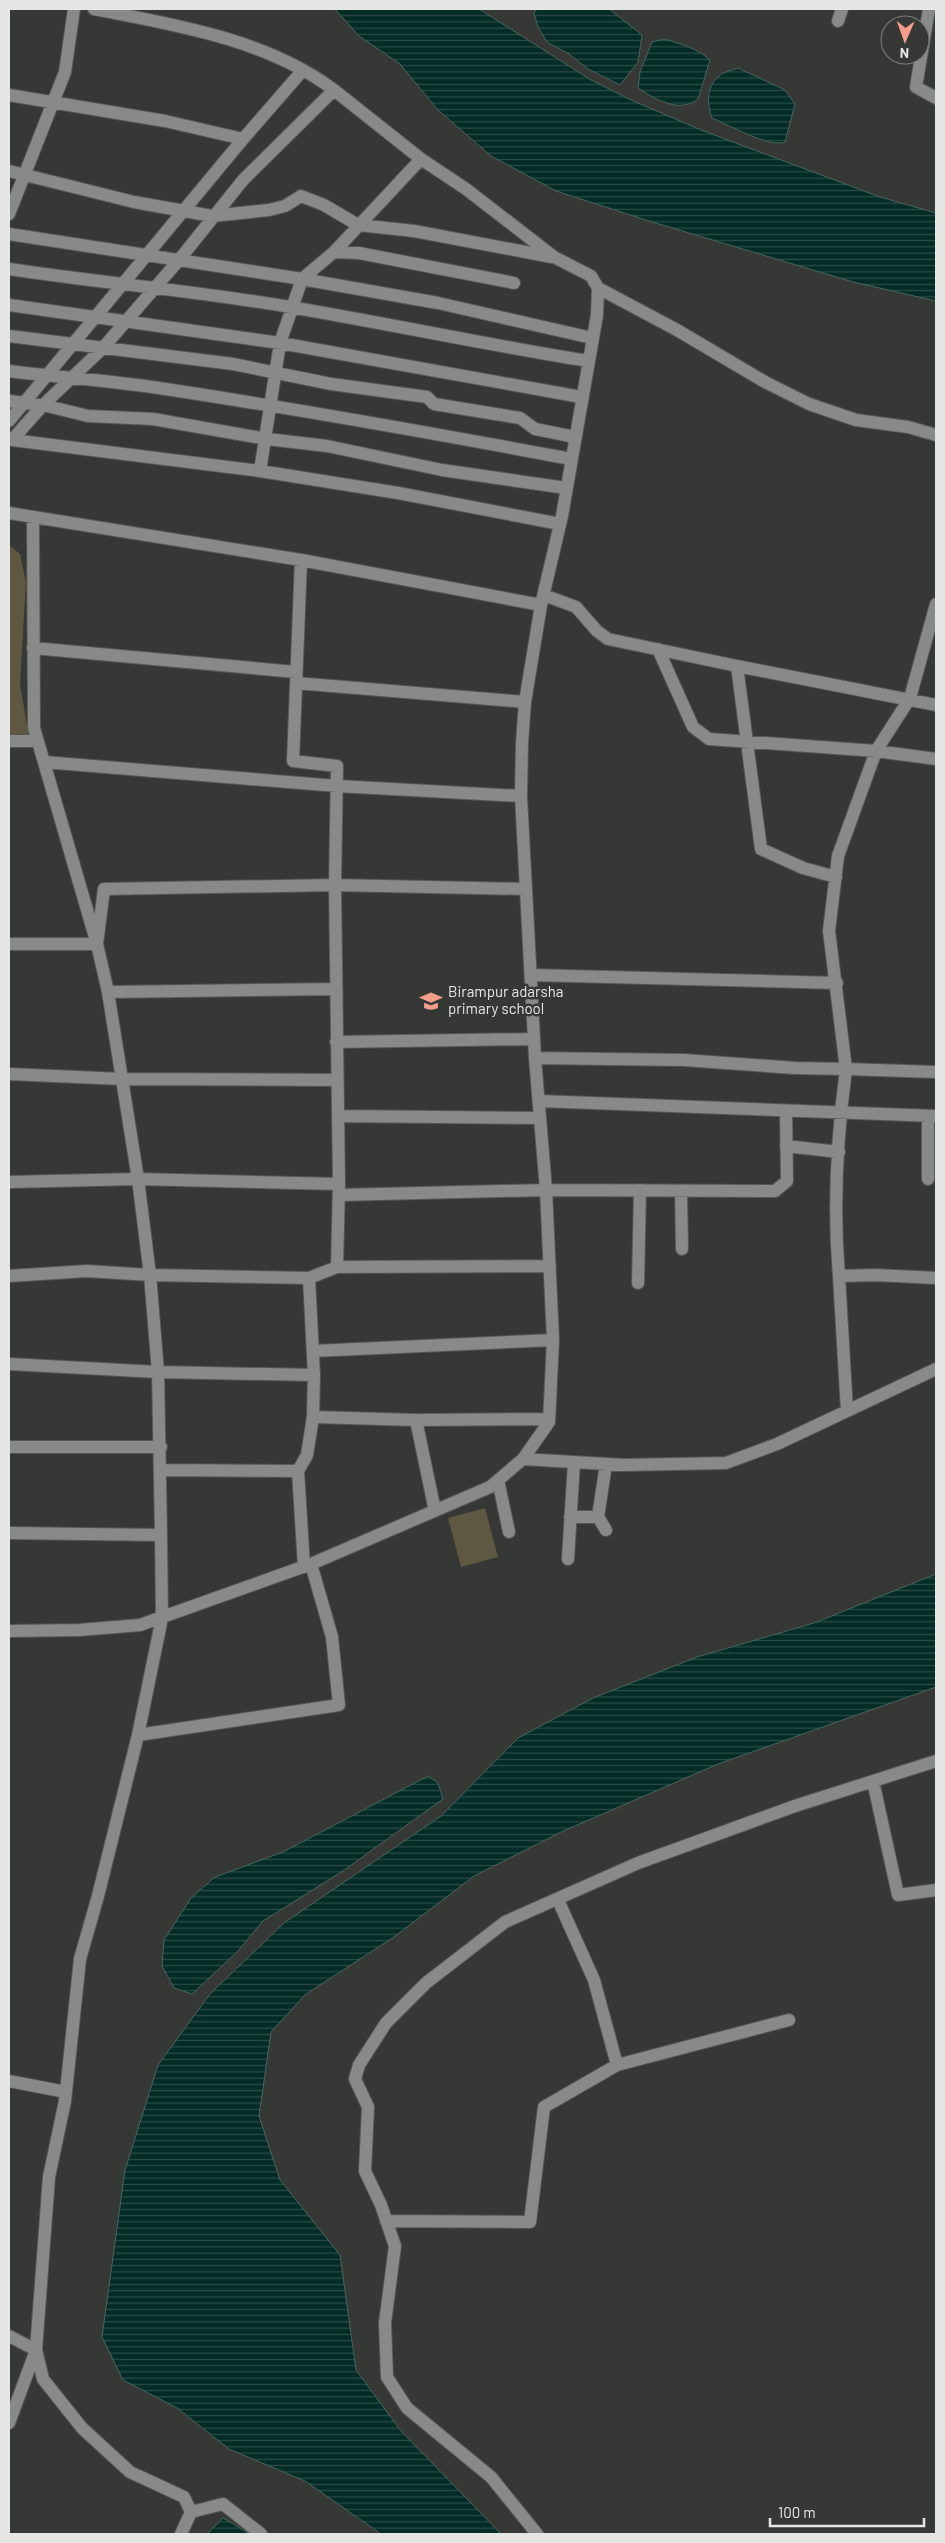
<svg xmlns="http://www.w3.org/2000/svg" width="945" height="2543" font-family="Barlow,sans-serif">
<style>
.green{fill:#5e5842}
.water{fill:url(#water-rules);stroke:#48645f}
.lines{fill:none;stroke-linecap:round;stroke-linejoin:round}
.minor-casing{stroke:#555755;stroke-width:14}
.minor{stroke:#888a87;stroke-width:12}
.labels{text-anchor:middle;stroke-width:5;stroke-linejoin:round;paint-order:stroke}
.poi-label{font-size:15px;fill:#e6e7e5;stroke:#363835;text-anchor:start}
</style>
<defs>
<pattern id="water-rules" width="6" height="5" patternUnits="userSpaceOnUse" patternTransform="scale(1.25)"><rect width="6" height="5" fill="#042c26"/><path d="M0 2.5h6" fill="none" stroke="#294b45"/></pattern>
</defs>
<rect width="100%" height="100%" fill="#363835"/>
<!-- green -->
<path class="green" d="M9 545 20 554 26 582 20 684 29 737H9Z
M485 1508 498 1557 461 1567 448 1518Z"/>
<!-- water -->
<path class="water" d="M335 9H479L591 80 629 99 701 130 880 197 936 213V301L853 282 649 221 556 191 491 156 437 109 400 64 359 36Z
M536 9H609L642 35 638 62 620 85 588 69 569 54 547 42 538 27 534 13Z
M664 39C681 44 697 48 710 60L698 99C679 114 655 99 638 88L640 72 652 42Z
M738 68 785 90 795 104 785 142C769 148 729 125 712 118 707 104 706 87 719 76 723 72 733 70 738 68Z
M936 1574V1687L718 1764 561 1832 474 1876 394 1937 306 1994 271 2032 259 2116 280 2180 340 2255 356 2370 401 2431 501 2534H381L305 2481 229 2449 177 2408 123 2380 102 2337 125 2170 158 2065 210 1994 284 1923 441 1816 518 1738 593 1698 697 1657 814 1623Z
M428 1776 438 1783 443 1799 343 1871 263 1921 237 1952 192 1994 174 1988 162 1966 164 1940 191 1898 215 1877 283 1852Z
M223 2518 250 2534H207Z"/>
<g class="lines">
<!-- minor casing -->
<g class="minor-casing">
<path id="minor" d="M94 9C175 25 266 39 334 90
M929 9 916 87 936 98
M838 21 842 9
M9 95 165 121 243 139 9 421
M243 139 303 70
M9 171 134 202 212 216 269 210 285 206 301 196 324 205 358 225 414 231 552 257
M9 214 65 72 74 9
M9 234 302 279 438 303 592 338
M334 252 359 253 514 283
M9 269C102 283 197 291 290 307 390 324 488 345 588 361
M598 288 677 330 765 382 809 404 856 420 908 427 936 435
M9 305 280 343 581 397
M9 336 233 364 331 384 427 397 434 404 520 418 535 429 575 437
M9 371C56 377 105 380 152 387 292 408 432 433 571 459
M9 401 43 405 88 416 153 419 267 439 327 446 442 470 566 488
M9 439 12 440 43 405 102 349 179 260 243 180 334 90 421 159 466 189 554 257 591 276 598 288 597 315 562 516 541 605 525 702 522 743 521 796 535 1058 546 1190 553 1340 549 1422 523 1459 490 1487 311 1564 140 1625 79 1630 9 1631
M12 440 260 471 398 493 560 524
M260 471 280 343 302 279 334 252 421 159
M9 513 301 560 541 605
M33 517 34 728 97 944 108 992 138 1179 150 1275 158 1372 161 1535
M301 560 293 761 337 766 335 885 339 1184 337 1267 309 1278 314 1375 313 1417 307 1455 298 1471 304 1567
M544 595 576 607 597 631 608 639 737 666 761 849 803 868 836 877
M33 648 296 672
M658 649 693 727 709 739 876 751 936 759
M737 666 936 705
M296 683 525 702
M9 741H38
M44 762 337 786 521 796
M9 944H97L104 889 335 885 526 889
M531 975 837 983
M108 992 336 989
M336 1042 534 1039
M535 1058 684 1060 795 1068 846 1069 829 931 838 856 876 751 910 698 936 604
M936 1072 846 1069C837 1137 833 1208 839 1276L875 1275 936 1278
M9 1074 122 1079 337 1080
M539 1101 936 1116
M338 1116 540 1118
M928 1116V1179
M786 1146 839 1152
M9 1182 138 1179 339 1184
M681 1191 682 1249
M339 1195 546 1190 775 1191 787 1181 786 1111
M337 1267 550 1266
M9 1276 87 1271 150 1275 309 1278
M839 1276 847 1411
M638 1283 640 1190
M313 1351 553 1340
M9 1364 158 1372 314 1375
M313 1417 416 1420 549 1419
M416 1420 435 1511
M9 1447H161
M523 1459 624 1465 726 1463 777 1444 936 1369
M161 1470 298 1471
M498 1480 509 1532
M570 1517H598L606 1464
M598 1517 606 1530
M9 1533 161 1535 162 1618 138 1735 98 1896 80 1959 65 2101 49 2177 36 2350 43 2379 82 2428 130 2472 184 2497 191 2512 181 2534
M568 1559 574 1462
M138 1735 339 1705 332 1637 311 1564
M873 1781 898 1895 936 1890
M558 1900 594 1980 617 2065
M9 2081 66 2092
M386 2221 530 2222 544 2107 617 2065 789 2020
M9 2336 36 2350 9 2423
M191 2512 223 2504 261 2534
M537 2534 491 2477 407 2408 387 2377 385 2323 395 2246 381 2205 365 2171 368 2107 355 2079 359 2065 386 2023 426 1983 505 1922 638 1863 795 1806 936 1761"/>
</g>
<!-- minor -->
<use href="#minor" class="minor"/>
</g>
<!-- icons -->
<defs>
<g id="school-bare" transform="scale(1.725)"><path d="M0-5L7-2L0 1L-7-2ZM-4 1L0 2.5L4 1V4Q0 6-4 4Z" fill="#f49d8b" stroke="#363835" stroke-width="2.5" paint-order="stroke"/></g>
</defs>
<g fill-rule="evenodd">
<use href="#school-bare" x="431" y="1001"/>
</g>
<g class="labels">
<!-- poi labels -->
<g class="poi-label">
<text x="448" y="997">Birampur adarsha<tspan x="448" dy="17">primary school</tspan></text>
</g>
</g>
<!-- border -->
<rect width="945" height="2543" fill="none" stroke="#e6e7e5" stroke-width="20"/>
<!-- north arrow -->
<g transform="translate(905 40) rotate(182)"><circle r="24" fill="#363835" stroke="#7c7e7b"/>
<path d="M0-4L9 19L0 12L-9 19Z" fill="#f49d8b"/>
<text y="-8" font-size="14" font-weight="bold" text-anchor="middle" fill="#e6e7e5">N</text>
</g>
<!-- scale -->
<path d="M770 2518v8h154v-8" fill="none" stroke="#e6e7e5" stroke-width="2.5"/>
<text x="778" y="2518" font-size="15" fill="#e6e7e5" stroke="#363835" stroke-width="4" paint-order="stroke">100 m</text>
</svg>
